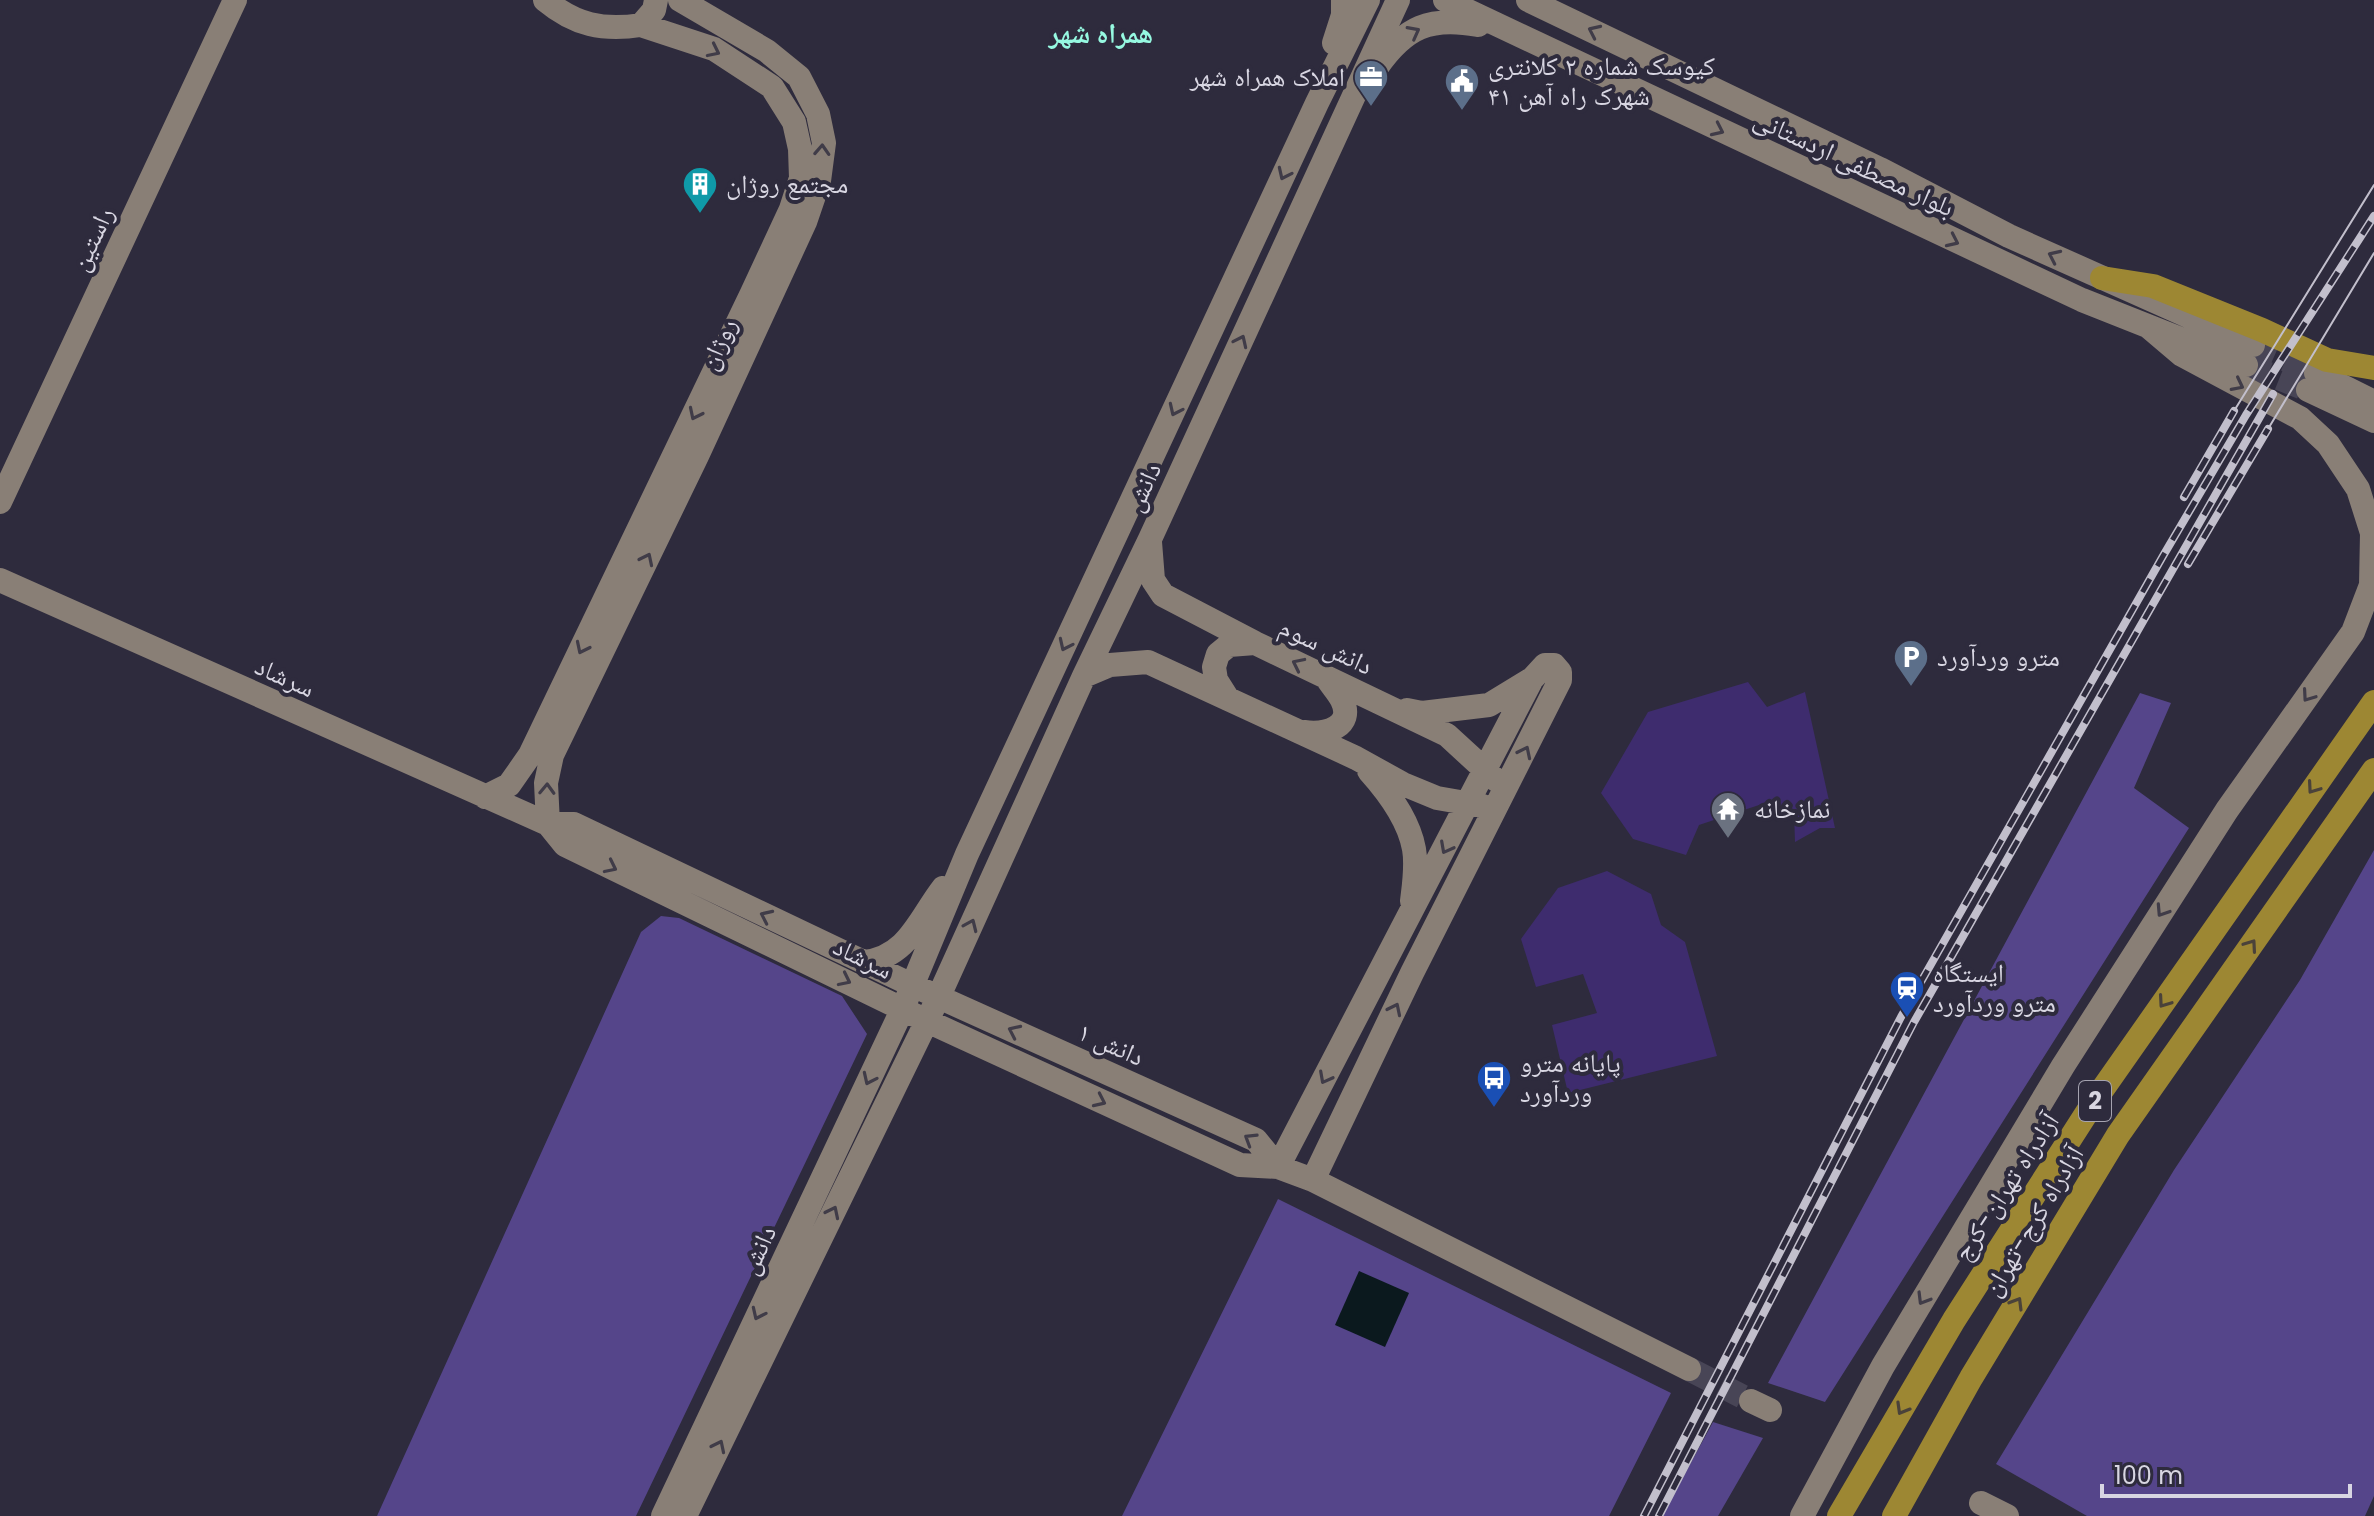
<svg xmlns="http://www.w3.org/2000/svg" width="2374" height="1516" font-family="Poppins,'Noto Naskh Arabic',sans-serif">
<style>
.green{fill:#3e2c6e}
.forest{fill:#55458a}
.water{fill:#0b191e}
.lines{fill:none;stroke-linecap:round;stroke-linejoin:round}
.secondary-tunnel{stroke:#484556;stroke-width:24;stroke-dasharray:24 12;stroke-linecap:butt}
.secondary{stroke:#897f76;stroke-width:24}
.highway{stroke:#9d8733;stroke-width:24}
.tram{stroke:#c2bfcc;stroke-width:2}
.rail-casing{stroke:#c2bfcc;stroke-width:8}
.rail{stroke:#2e2b3d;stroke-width:5;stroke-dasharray:15;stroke-linecap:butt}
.oneway{stroke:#403c48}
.oneway2{stroke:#4a423a}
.labels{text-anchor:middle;stroke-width:8;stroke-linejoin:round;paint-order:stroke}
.shield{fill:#2e2b3d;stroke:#a5a3b0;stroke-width:2}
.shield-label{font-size:24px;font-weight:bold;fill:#d8d6e2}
.poi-label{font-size:26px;fill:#d8d6e2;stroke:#2e2b3d;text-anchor:start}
.street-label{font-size:26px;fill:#d8d6e2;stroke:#2e2b3d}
.neighbourhood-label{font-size:28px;font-weight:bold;fill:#96f9e1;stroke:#2e2b3d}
</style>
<rect width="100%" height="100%" fill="#2e2b3d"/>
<!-- green -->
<path class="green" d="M1748 682 1767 707 1805 692 1835 828H1820L1795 842 1794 812 1768 802 1699 825 1686 855 1633 839 1601 793 1648 712Z
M1607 871 1651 894 1661 925 1685 942 1717 1056 1568 1093 1552 1025 1597 1013 1583 974 1536 987 1521 939 1558 888Z"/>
<!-- forest -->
<path class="forest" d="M2140 693 2171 703 2134 788 2189 828 1825 1402 1768 1383Z
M2374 850V1496L2365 1516H2087L1996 1464 2174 1170 2300 980Z
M661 916 679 918 842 996 867 1034 636 1516H377L641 932Z
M1278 1199 1671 1393 1609 1516H1122Z
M1713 1422 1763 1438 1718 1516H1662Z"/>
<!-- water -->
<path class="water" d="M1359 1271 1409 1293 1385 1347 1335 1325Z"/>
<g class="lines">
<!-- secondary-tunnel -->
<path class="secondary-tunnel" d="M2253 345 2316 373
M2246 365 2308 390
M1689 1369 1751 1401"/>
<!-- secondary -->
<path class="secondary" d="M545 0C575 25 603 31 641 25L654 10 656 0
M1445 0 2082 300 2246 365
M1528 0 1880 169 2009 236 2253 345
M1334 43 1343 15V0
M1377 67C1405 27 1430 16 1478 25
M2316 373 2374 402
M2308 390 2374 421
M0 502 235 0
M1150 542 1153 580 1163 595 1255 643 1447 735 1496 780
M0 580 548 824H574L912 985 1256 1140 1278 1167 1313 1180 1689 1369
M1084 676 1110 665 1148 662 1356 758 1403 784 1437 798 1483 806
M1228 699 1216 680 1214 667 1218 654 1229 645 1255 643
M1407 710 1422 713 1489 705 1530 680
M1304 732C1325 735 1355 727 1342 700 1338 692 1331 685 1327 678
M1369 771C1387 791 1409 821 1414 849 1417 866 1414 884 1412 901
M485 797 509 785 530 755 752 293 791 209 801 178 800 149 794 122 772 87 714 49 641 25
M548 824 565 845 927 1021 1240 1165 1278 1167 1532 679 1545 665H1554L1560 672V680L1412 973 1313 1180
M548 824 546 783 552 755 697 456 805 222 819 181 824 143 818 114 799 77 767 51 680 0
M864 962C908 957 919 919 943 888
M1751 1401 1770 1410
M1981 1503 2007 1516
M663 1516 903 1008 967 854 1317 103 1368 0
M685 1516 939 996 1084 676 1150 539 1398 0
M1802 1516 1883 1366 2063 1066 2227 810 2353 632 2371 585 2372 533 2358 489 2328 444 2300 418 2182 355 2149 327"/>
<!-- highway -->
<path class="highway" d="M2102 278 2153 286 2262 330 2327 360 2374 368
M1839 1516 1954 1320 2095 1100 2374 702
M1894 1516 1971 1378 2118 1135 2374 770"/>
<!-- tram -->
<path class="tram" d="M2234 411 2374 185
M2268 429 2374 253"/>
<!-- rail casing -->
<g class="rail-casing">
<path id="rail" d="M2184 497 2234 411
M2188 564 2268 429
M1644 1516 1901 1017 2163 556 2246 415 2374 216
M1659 1516 1914 1022 2273 394"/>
</g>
<!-- rail -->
<use href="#rail" class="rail"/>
</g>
<!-- one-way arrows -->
<defs><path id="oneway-chevron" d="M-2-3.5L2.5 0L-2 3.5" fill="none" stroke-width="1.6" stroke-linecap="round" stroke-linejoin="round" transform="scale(2)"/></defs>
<g class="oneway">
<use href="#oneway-chevron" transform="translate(1594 31) rotate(-155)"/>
<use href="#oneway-chevron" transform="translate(1414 32) rotate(-28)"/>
<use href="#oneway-chevron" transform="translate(714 51) rotate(26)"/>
<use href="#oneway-chevron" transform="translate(1718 130) rotate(25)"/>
<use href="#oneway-chevron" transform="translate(822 150) rotate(-87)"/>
<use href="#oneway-chevron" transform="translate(1284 174) rotate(115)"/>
<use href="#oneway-chevron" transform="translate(1953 241) rotate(25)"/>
<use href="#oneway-chevron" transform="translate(2054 256) rotate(-155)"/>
<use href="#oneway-chevron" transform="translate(1241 341) rotate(-65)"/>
<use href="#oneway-chevron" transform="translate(2238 385) rotate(27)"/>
<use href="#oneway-chevron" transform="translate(1175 410) rotate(115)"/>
<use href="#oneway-chevron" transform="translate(695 414) rotate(116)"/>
<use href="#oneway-chevron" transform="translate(647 559) rotate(-64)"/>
<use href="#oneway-chevron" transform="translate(1065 645) rotate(115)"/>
<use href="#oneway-chevron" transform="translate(582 648) rotate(116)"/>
<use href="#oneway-chevron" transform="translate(1298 664) rotate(-154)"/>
<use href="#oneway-chevron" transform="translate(2308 696) rotate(125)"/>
<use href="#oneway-chevron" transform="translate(1525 752) rotate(-64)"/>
<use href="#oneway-chevron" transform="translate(547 789) rotate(-88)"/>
<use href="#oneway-chevron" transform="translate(1446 848) rotate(118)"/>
<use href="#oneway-chevron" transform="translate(611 867) rotate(26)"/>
<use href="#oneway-chevron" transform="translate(2162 911) rotate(123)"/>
<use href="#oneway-chevron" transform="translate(766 916) rotate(-155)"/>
<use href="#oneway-chevron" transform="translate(971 925) rotate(-66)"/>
<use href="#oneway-chevron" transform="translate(845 980) rotate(26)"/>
<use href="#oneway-chevron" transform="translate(1395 1009) rotate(-64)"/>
<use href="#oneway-chevron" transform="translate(1014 1031) rotate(-155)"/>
<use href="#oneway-chevron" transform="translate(1325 1078) rotate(118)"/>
<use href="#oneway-chevron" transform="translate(869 1079) rotate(115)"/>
<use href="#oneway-chevron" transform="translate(1100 1101) rotate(25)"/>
<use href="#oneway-chevron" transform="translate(1250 1139) rotate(-148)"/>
<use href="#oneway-chevron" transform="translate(833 1212) rotate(-64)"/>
<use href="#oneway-chevron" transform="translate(1923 1299) rotate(121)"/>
<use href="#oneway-chevron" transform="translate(758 1314) rotate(115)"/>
<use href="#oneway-chevron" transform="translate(719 1446) rotate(-64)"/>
</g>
<g class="oneway2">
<use href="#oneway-chevron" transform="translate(2313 788) rotate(125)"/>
<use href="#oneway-chevron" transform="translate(2251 945) rotate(-55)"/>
<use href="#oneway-chevron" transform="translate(2164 1002) rotate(125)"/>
<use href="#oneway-chevron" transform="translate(2017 1303) rotate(-59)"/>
<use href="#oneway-chevron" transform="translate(1902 1409) rotate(120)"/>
</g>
<!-- icons -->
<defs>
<g id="office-pin" transform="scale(1.8)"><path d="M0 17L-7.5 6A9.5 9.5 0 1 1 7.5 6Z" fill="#5c6f8a" stroke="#2e2b3d"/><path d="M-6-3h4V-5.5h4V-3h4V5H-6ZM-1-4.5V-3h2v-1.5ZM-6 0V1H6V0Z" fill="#fff"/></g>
<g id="civic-pin" transform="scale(1.8)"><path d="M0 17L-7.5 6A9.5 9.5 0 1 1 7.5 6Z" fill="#5c6f8a" stroke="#2e2b3d"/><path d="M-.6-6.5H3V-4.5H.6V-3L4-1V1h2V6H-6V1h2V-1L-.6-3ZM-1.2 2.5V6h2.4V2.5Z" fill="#fff"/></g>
<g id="building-pin" transform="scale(1.8)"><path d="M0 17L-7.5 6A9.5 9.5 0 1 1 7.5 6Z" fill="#0f9aa8" stroke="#2e2b3d"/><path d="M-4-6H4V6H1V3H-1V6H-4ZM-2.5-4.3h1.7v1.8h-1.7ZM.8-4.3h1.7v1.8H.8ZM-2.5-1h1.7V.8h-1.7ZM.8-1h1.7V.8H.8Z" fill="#fff"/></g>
<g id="parking-pin" transform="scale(1.8)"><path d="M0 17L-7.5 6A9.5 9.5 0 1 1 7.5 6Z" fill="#5c6f8a" stroke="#2e2b3d"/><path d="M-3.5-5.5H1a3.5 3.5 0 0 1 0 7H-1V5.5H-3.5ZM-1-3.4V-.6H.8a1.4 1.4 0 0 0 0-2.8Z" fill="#fff"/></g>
<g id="temple-pin" transform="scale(1.8)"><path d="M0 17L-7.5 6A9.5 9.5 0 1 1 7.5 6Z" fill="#6b7280" stroke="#2e2b3d"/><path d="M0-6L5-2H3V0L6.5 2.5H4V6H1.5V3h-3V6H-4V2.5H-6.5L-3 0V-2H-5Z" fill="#fff"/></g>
<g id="station-pin" transform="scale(1.8)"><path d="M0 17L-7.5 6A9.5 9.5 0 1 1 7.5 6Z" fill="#1a4fb4" stroke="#2e2b3d"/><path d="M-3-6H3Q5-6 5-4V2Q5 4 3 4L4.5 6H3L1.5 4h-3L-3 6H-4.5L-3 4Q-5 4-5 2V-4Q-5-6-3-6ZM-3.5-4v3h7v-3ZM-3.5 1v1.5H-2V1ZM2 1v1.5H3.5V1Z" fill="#fff"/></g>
<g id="bus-pin" transform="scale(1.8)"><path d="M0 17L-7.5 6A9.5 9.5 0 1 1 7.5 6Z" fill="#1a4fb4" stroke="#2e2b3d"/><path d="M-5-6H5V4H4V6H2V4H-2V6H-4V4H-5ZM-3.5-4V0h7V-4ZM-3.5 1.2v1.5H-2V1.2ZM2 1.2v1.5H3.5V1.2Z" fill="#fff"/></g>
</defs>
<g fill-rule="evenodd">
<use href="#office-pin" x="1371" y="77"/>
<use href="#civic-pin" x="1462" y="81"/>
<use href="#building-pin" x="700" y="184"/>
<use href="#parking-pin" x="1911" y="657"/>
<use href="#temple-pin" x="1728" y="809"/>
<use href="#station-pin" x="1907" y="988"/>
<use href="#bus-pin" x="1494" y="1078"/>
</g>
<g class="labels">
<!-- shield labels -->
<rect class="shield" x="2079" y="1081" width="32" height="40" rx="6"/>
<g class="shield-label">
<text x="2095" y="1109">2</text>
</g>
<!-- poi labels -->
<g class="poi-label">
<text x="1488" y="75">کیوسک شماره ۲ کلانتری<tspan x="1488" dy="30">۴۱ شهرک راه آهن</tspan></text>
<text x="1345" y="86" text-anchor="end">املاک همراه شهر</text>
<text x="726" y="193">مجتمع روژان</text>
<text x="1937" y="666">مترو وردآورد</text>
<text x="1754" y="818">نمازخانه</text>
<text x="1933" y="982">ایستگاه<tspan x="1933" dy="30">مترو وردآورد</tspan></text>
<text x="1520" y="1072">پایانه مترو<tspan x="1520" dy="30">وردآورد</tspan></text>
</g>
<!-- street labels -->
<g class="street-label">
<text transform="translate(1854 163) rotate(25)" y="9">بلوار مصطفی اردستانی</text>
<text transform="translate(92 239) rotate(-65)" y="9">راستین</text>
<text transform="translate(718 344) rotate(-65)" y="9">روژان</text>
<text transform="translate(1143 487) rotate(-65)" y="9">دانش</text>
<text transform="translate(1326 646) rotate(25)" y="9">دانش سوم</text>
<text transform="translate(285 677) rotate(24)" y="9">سرشاد</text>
<text transform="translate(863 958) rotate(26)" y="9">سرشاد</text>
<text transform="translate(1111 1044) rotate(24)" y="9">دانش ۱</text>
<text transform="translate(2006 1187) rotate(-57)" y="9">آزادراه تهران-کرج</text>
<text transform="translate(2033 1221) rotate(-59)" y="9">آزادراه کرج-تهران</text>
<text transform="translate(758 1250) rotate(-65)" y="9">دانش</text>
</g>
<!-- neighbourhood labels -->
<g class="neighbourhood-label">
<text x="1101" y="43">همراه شهر</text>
</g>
</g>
<!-- scale -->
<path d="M2102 1484v12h248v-12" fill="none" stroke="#d8d6e2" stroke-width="4"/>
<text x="2114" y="1484" font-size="24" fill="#d8d6e2" stroke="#2e2b3d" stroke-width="6" paint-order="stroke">100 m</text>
</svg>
